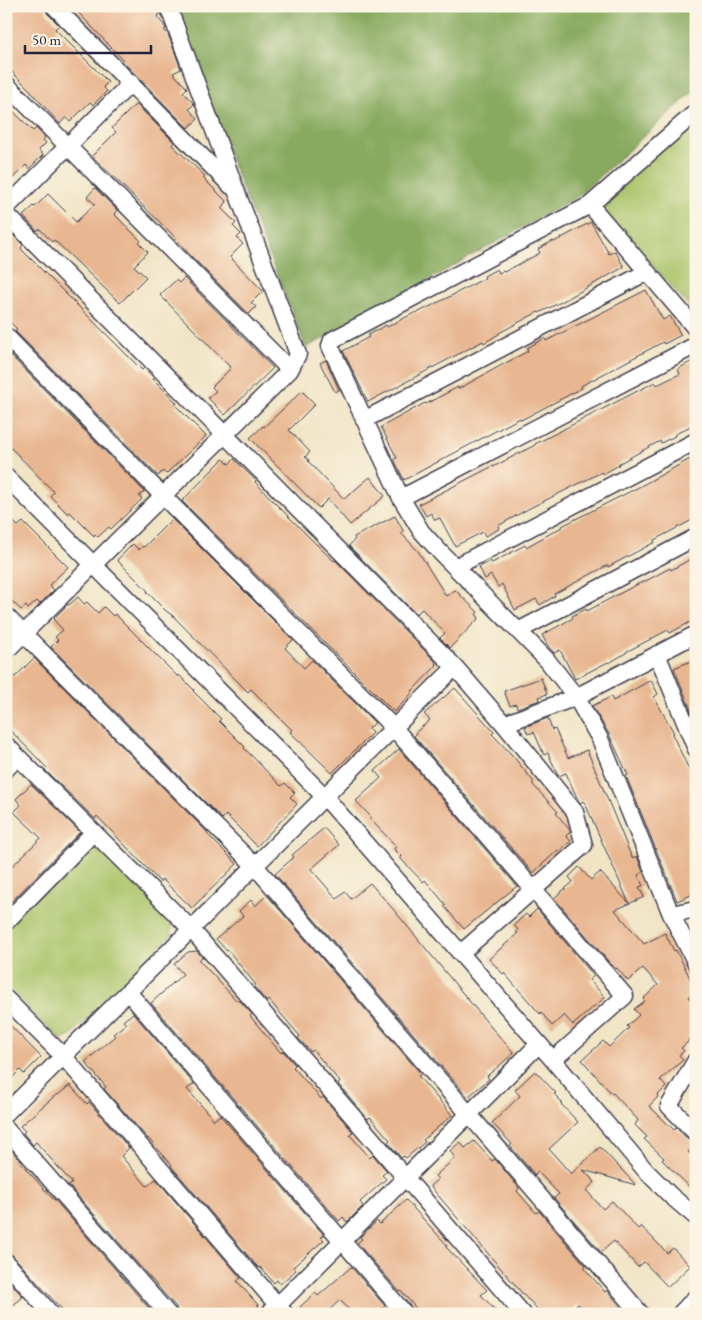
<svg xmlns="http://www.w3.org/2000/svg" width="702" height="1320" font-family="'EB Garamond',serif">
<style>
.green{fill:#aac46b;stroke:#667353}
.forest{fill:#87aa5f;stroke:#54664d}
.building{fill:#e8b690}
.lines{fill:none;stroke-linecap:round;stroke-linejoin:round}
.minor-casing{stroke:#413f50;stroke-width:19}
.minor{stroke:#fff;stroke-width:16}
</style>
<rect width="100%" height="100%" fill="#fcf5e5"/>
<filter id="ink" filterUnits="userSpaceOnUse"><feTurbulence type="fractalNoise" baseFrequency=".02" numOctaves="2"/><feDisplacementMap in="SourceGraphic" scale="10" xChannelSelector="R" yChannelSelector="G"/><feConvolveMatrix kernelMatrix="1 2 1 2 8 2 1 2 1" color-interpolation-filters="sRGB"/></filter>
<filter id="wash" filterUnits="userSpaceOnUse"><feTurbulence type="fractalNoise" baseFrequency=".0096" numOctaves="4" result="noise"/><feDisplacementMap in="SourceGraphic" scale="20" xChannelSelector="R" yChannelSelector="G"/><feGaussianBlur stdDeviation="1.12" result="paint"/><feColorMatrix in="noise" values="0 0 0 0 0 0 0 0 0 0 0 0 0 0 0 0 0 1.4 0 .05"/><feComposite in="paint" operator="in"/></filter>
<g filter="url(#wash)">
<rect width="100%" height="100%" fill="#f0e4c5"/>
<!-- green -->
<path class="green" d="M696 120V314L598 204Z
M97 843 171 920 172 934 69 1037 60 1039 6 987V926L86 845Z"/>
<!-- forest -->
<path class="forest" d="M174 6H696V89L577 197 306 348 224 142Z"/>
<g id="blocks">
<!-- building -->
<path class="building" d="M6 6H44L47 13 59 25 55 29 108 82 103 87 107 91 93 105 90 102 70 122 66 117 60 124 32 93V92L6 66Z
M68 6H158L160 14 157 17 164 25 166 29 164 30 168 34 181 69 173 73 187 88 183 92 194 104 189 109 198 119 188 128 124 63 125 62 75 9 73 11Z
M6 104 33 131 36 128 45 138 43 140 46 143 39 150 43 155 29 169 26 165 6 185Z
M136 104 174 142 172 145 205 176 203 178 227 202 221 208 236 223 233 226 241 234 237 238 243 244 230 257 263 291 251 303 256 307 249 314 190 255 171 233 92 156 116 132 112 128Z
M95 188 117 210 114 214 141 241 139 243 148 252 134 266 146 277 120 303 54 240 52 242 40 229 37 231 23 216 34 206 35 207 48 194 76 222 95 204 87 197Z
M591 222 609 254 615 251 624 267 563 301 539 313 538 312 499 333V334L484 343 483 341 368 402 343 351 369 337 368 335 386 325 387 327 416 312 417 313 445 299 485 278 484 276 497 269 499 273 503 271 504 272 540 253 538 249 553 241 554 242Z
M6 233 8 235 11 233 23 245 21 248 22 250 142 370 144 368 154 378 153 379 177 403 175 405 206 436 166 474 163 471 158 476 15 331 17 329 6 318Z
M184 278 273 368 225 415 208 398 216 391 212 387 231 368 160 295 176 280 179 283Z
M646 290 663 320 670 316 681 335 664 344 663 342 581 386 582 388 563 398 521 420 520 418 404 480 394 459 397 458 381 427 425 403 426 404 458 387V389L502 365 528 351 527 348 545 338 546 341Z
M6 351 144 491V492L139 496 142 499 111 529 109 527 98 537 95 534 94 536 70 512 68 514 50 496 54 492 6 443Z
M696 359V423L674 435 675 436 661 443 660 441 618 464 619 465 603 474 602 472 528 509 498 526 499 529 485 536 483 532 455 546 440 518 435 520 431 513 426 516 419 504 493 466V467L535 445V444L655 382 657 385 680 374 678 369Z
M326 360 339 390 335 392 320 363Z
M302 391 315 404 289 430 310 452 305 457 309 460 308 461 344 499 370 477 385 496 350 525 328 499 319 508 250 438 263 426 264 427Z
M692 458 696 466V518L654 540 655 542 608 567V565L578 581 554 594 555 596 540 605 536 599 515 610 502 584 498 587 491 575 485 579 479 567 491 561 492 563 525 545 526 547 562 527V526L637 488Z
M223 459 229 464 234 459 256 481 255 482 273 501 317 545 334 561 335 560 436 662 435 663 437 665 412 691 413 692 394 712 182 501Z
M6 515 18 526 23 522 68 567 49 585 54 590 40 604 37 601 28 609 26 606 21 610 6 595Z
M395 516 404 532 401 533 418 551 446 596 455 590 478 612 476 614 479 618 450 648 440 638 445 633 422 609 416 614 349 546 355 539 354 537Z
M172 519 293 640 285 648 304 668 312 660 375 723 368 729 372 733 332 773 290 732 292 730 251 689 248 692 173 616 165 610 147 592 148 591 117 560 133 544 139 550 143 546 144 547Z
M696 556V619L670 633 668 630 626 652V653L609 663 608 662 575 679 560 650 554 653 548 646 542 635 573 618 572 616 586 609 587 611 615 596 642 582V583L670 568 671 570Z
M78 597 84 604 87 602 98 613 104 607 113 616 115 614 178 677 179 675 194 690 193 691 221 719 219 721 245 747 244 748 281 786 285 783 295 793 290 797 297 804 257 846 226 815 222 819 51 647 58 640 55 637 63 630 54 620 55 619 54 618 68 604 69 605Z
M34 658 208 833 207 834 237 864 192 908 162 879 160 882 97 816 95 819 45 770 47 768 6 726V668L15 677Z
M696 659V720H695L674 668Z
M541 678 547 694 539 697 540 700 517 708 516 704 510 706 504 691Z
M651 680 658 694 654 697 674 733 672 734 696 784V893L677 901 626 776 628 775 609 734 592 706 611 697 613 701Z
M455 688 494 732 492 734 513 756 533 781V785L558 812 556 813 569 829 570 832 566 836 571 841 559 851 558 850 533 873 414 736 416 734 415 733 430 720 424 714Z
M548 718 552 730 555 729 568 758 587 750 632 858 637 856 643 872 638 875 643 886 639 887 644 897 615 910 644 944 665 933 674 951 676 950 696 990 688 997 696 1006V1033L688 1040 689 1041 681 1048 684 1051 679 1055 683 1060 660 1080 666 1087 657 1096 658 1097 649 1106 674 1130 676 1128 689 1140 696 1143V1145L688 1152 696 1160V1193L662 1160 664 1158 644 1139 647 1137 635 1125 638 1120 613 1093 612 1094 582 1060 603 1041 609 1047 629 1028 627 1026 639 1015 634 1009 645 1001 643 999 658 985 643 968 628 981 617 968 616 969 609 962 554 898 573 882 569 877 579 867 591 880 600 872 629 903 584 801 580 803 577 798 566 773 559 776 558 775 548 753 544 755 534 732 528 734 525 727Z
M399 749 517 886 464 929 444 906 446 905 425 880 423 882 400 858 402 857 394 849 396 846 369 818 371 817 356 801 381 778 375 771Z
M31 784 80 832 6 907V872L41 838 14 812 21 805 16 799Z
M324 828 339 845 311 869 337 899 345 892 351 899 370 883 393 909 490 1026 514 1053 487 1076 489 1079 468 1097 275 874 294 857 292 855Z
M267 895 421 1074 418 1076 452 1115 423 1140 425 1142 406 1158 404 1156 401 1158 388 1142 390 1140 370 1117 368 1119 338 1084 340 1082 313 1050 311 1052 298 1038 300 1036 269 1000 267 1002 254 987 256 985 228 950 227 951 216 939 243 916 239 911 251 900 255 906Z
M537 909 594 976 589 980 605 997 573 1025 564 1015 552 1026 541 1012 540 1014 504 973 503 974 489 959 518 933 516 932 518 930 514 925 526 914 529 917Z
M197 951 202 957 199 960 237 1001 239 1000 252 1014 250 1016 264 1033 281 1053 283 1051 295 1065 293 1067 308 1084 321 1099 323 1097 353 1132 350 1135 370 1158 373 1155 387 1171 382 1175 386 1179 360 1202 363 1206 347 1222 343 1217 339 1221 151 1003 183 974 174 964 188 952Z
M133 1013 194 1084 187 1089 214 1120 220 1115 324 1235 321 1237 324 1240 293 1267 296 1270 280 1284 277 1280 274 1283 260 1267 259 1268 256 1265 171 1166 172 1165 148 1138V1139L104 1089 106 1087 85 1062 115 1036 113 1034 126 1024 123 1021Z
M6 1021 41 1057 24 1074 20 1070 6 1084Z
M535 1071 556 1093 554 1094 562 1102 561 1104 578 1122 549 1149 571 1174 600 1147 636 1185 583 1170 595 1182 586 1190 603 1209 612 1201 638 1229 641 1226 667 1253 673 1248 690 1266 668 1287 644 1262 638 1267 614 1241 601 1252 554 1198 559 1194 538 1172 535 1175 510 1146 512 1144 492 1123 520 1096 515 1090Z
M70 1085 87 1104 89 1102 129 1148 121 1156 147 1186 156 1179 241 1278 237 1281 259 1306 250 1314H178L176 1307 69 1186 72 1183 36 1142 33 1145 23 1133 25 1131 20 1126 57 1094 58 1095Z
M474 1141 492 1161 495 1159 519 1188 517 1191 536 1213 539 1211 586 1266 584 1268 605 1292 607 1290 627 1314H586L578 1304 566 1314H542L529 1300H528L430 1186 438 1179 435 1176 455 1158 450 1151 460 1142 465 1148Z
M8 1146 18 1158 17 1159 53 1199H54L154 1314H66L6 1248V1147Z
M406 1200 447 1245 446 1247 487 1290 481 1295 499 1314H421L401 1291 400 1292 357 1243 362 1239 360 1237 377 1221 380 1224Z
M351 1267 385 1306 376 1314H353L340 1300 325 1314H306L300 1307 315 1293 318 1296Z
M10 1282 23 1297 6 1311V1286Z"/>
</g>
</g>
<g filter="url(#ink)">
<use href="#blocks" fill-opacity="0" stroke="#413f50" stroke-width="1"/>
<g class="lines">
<!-- minor casing -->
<g class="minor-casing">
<path id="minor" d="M54 6 231 186
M6 84 290 370
M590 205 696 112
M6 208 131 83
M6 214 455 667 504 724 575 812 584 845 461 953
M696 329 590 205 332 340 330 346 401 498 421 531 440 552 547 660 576 697 600 739 671 914 696 963
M6 336 163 496 394 728 625 996 553 1060
M364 420 647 272
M6 477 325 797 553 1060 646 1171 671 1196 696 1217
M401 498 696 345
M455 567 696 441
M6 616 255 866 641 1314
M518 631 696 537
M6 651 290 370 298 354 236 190 168 6
M657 654 696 749
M504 724 576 697 696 634
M6 745 191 929 523 1314
M6 769 18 757
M671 914 696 909
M6 922 94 832
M128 992 405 1314
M6 999 64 1057 285 1314
M696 1060 669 1106 696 1133
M6 1113 455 667
M6 1129 168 1314
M6 1262 51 1314
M269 1314 539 1044
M680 1314 696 1297"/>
</g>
<!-- minor -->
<use href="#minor" class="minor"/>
</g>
</g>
<!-- margin -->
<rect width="702" height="1320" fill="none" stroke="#fcf5e5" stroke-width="25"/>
<!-- scale -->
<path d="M25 45v8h126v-8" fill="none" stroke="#22223b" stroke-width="2.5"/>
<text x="32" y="45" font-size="15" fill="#22223b" stroke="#fcf5e5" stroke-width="4" paint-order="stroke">50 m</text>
</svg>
